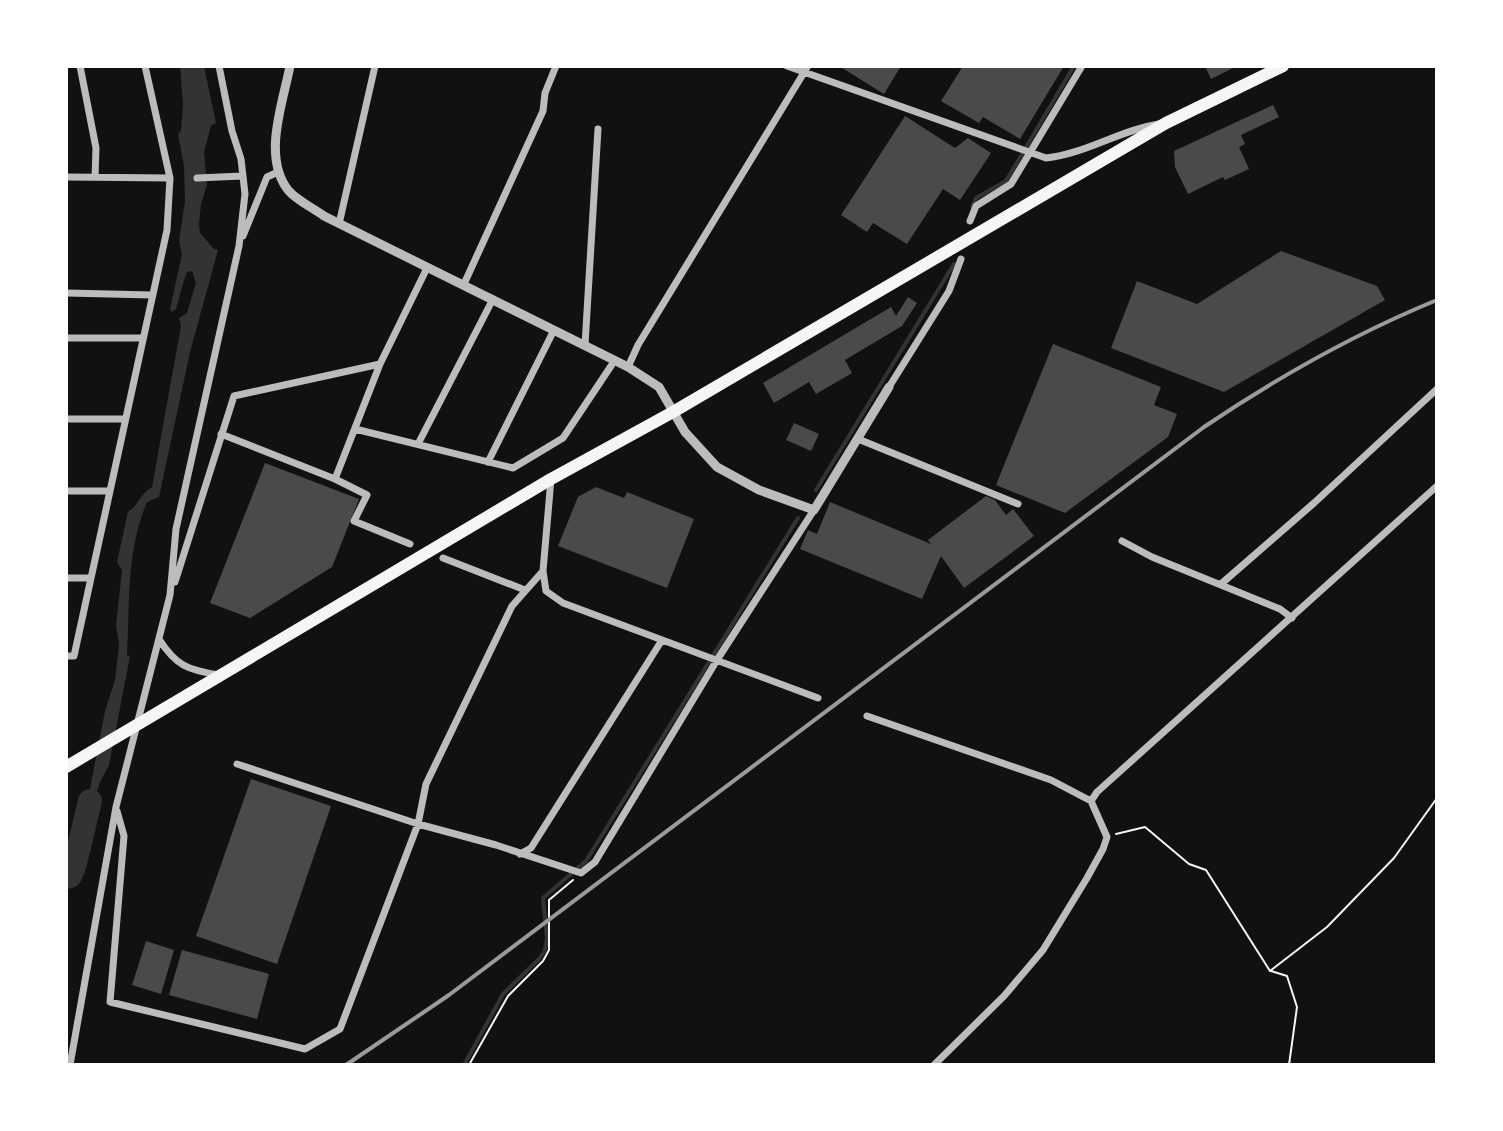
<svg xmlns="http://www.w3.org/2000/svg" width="1503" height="1131" font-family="Quicksand,sans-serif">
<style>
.water{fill:#333}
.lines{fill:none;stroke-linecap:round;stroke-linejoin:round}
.stream{stroke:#333;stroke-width:4}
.river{stroke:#333;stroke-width:24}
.building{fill:#4a4a4a}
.path{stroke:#f5f5f5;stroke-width:2}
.minor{stroke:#bcbcbc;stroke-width:7}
.tertiary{stroke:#bcbcbc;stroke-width:9}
.trunk{stroke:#f5f5f5;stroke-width:12}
.rail{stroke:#9a9a9a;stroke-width:4}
</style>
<rect width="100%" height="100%" fill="#111"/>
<!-- water -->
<path class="water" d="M180 66H204L216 123 211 126 204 152 207 185 201 204 199 224 200 233 214 249 218 250 190 352 159 497 147 502C126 551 130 603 127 655L130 656 109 765 101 780 82 832 84 820 81 819 88 799 105 711 115 680 119 644 116 626 122 570 117 562 128 512C138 506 139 495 152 487L181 326 179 318 187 313 196 283 192 271 187 272C182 285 180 296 176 309L172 312 170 309 182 254 179 241 185 201 184 166 178 134 181 131 183 104Z"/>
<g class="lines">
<!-- stream -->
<path class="stream" d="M972 207 976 198 1006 181 1074 66
M816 490 954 264
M464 1065 503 994 540 958 545 950 547 938 543 898 586 861 798 518"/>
<!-- river -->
<path class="river" d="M66 877 70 876 74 867 90 801"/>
</g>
<!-- building -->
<path class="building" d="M839 66H901L884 94Z
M963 66H1064L1020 139 983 117 979 123 941 101Z
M1205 66H1237L1211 79Z
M1273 105 1279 117 1241 135 1245 144 1239 147 1249 169 1225 180 1223 177 1188 194 1175 167 1174 151Z
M905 116 955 148 968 138 991 153 960 200 943 189 907 244 873 223 867 232 841 215Z
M1281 251 1377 286 1385 300 1224 392 1111 348 1137 281 1197 304Z
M908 297 917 303 902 326 845 360 852 373 816 394 809 382 774 403 763 383 891 307 896 316Z
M1053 344 1161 387 1154 405 1177 414 1168 437 1065 513 996 485Z
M794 423 819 434 811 451 786 440Z
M265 463 359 499 332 567 250 618 210 603Z
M596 487 624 498 627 492 694 519 667 588 558 546 578 497Z
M986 496 995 500 1006 515 1013 509 1034 536 964 588 941 556 922 599 800 549 808 530 817 534 830 502 931 544 928 540Z
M251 779 331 806 277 964 196 936Z
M146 941 174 950 161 994 132 985Z
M182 950 269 974 257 1019 169 995Z"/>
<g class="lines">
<!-- path -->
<path class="path" d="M1116 834 1145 827 1189 864 1206 870 1270 971 1327 927 1394 858 1437 798
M1271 971 1287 976 1297 1007 1289 1065
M469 1065 508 996 543 961 549 950V900L573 880"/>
<!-- minor -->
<path class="minor" d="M80 66 96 148 95 177
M787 66 1046 158C1085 154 1120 130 1159 124
M66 177 170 178
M197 178 243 176
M970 221 976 206 1011 184 1082 66
M339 224 375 66
M243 236 267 177 278 172
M464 284 543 111 545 93 556 66
M66 293 152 295
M66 338H143
M585 345 598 129
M628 367 638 345 808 66
M889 387 949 291 961 259
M66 419H125
M355 429 513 468 563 438 615 360
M221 434 335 479 380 364
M858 439 1018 504
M418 444 493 299
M488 462 554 330
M335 479 367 495 354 521 410 544
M551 479 543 571 546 591 563 603 818 698
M66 491H109
M1122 541 1152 557 1280 609 1292 618
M443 558 525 590
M66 578H91
M175 582 234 396 380 364 427 268
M1221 584 1314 503 1437 389
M159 639C176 666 188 670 219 675
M66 656H74L167 230 170 178 145 66
M867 716 1051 780 1091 801 1107 837 1103 849 1087 878 1043 950 1004 996 934 1065
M237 764 418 824 496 845 581 873 595 862 717 660 814 510
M1091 801 1097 792 1437 486
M117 811 124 836 110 1002 305 1049 340 1029 418 824 426 784 512 606 543 571
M520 854 531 848 662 640
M70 1065 116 807 170 595 176 529 239 246 245 194 241 159 232 131 219 66"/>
<!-- tertiary -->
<path class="tertiary" d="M290 66C283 103 262 156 288 190 296 200 313 208 324 216L628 367 659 387 685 432 717 467 759 490 814 510 889 387"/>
<!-- trunk -->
<path class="trunk" d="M66 767 551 479 673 412 1166 123 1283 66"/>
<!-- rail -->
<path class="rail" d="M346 1065 449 995 1204 427C1278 377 1354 334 1437 300"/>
</g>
<!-- border -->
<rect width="1503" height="1131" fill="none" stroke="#ffffff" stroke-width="136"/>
</svg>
